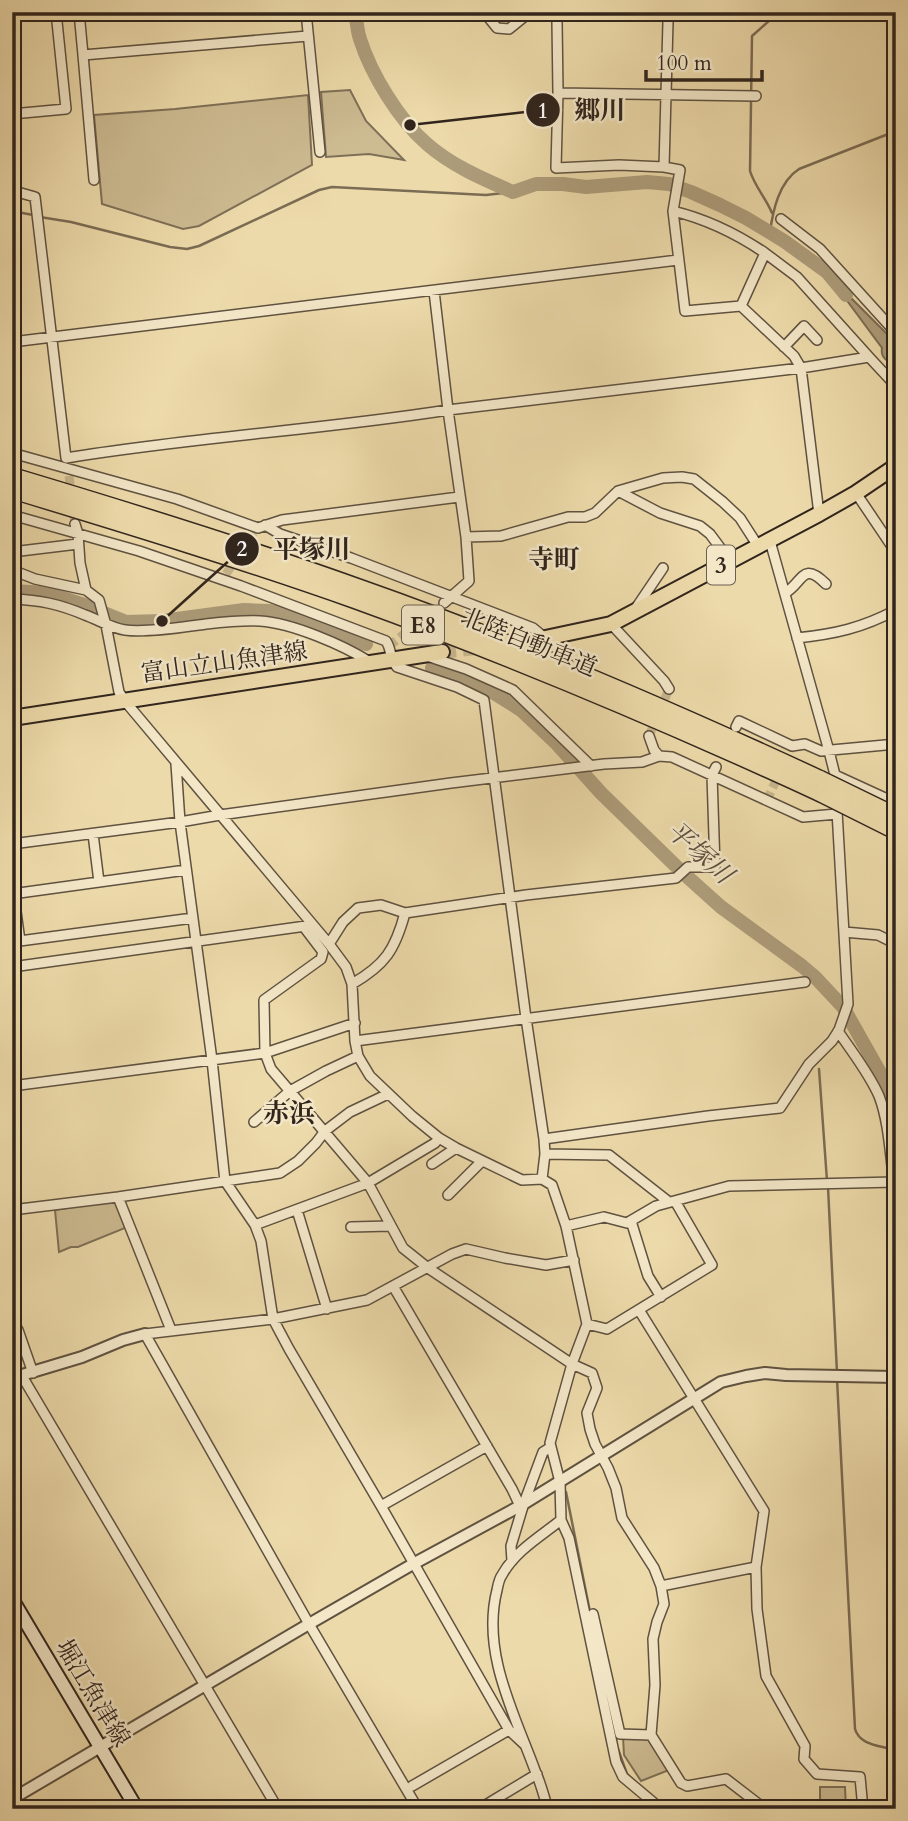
<svg xmlns="http://www.w3.org/2000/svg" width="908" height="1821" font-family="Cardo,'Noto Serif JP',serif">
<style>
.green{fill:#cdbb92;stroke:#7e7057;stroke-width:2}
.water{fill:#ad9c7a;stroke:#7b6c54;stroke-width:2}
.lines{fill:none;stroke-linecap:round;stroke-linejoin:round}
.stream{stroke:#7b6c54;stroke-width:2.5}
.river{stroke:#ad9c7a;stroke-width:14}
.minor-tunnel{stroke:#c7b68e;stroke-width:9;stroke-dasharray:9 4.5;stroke-linecap:butt}
.primary-tunnel{stroke:#c7b68e;stroke-width:14;stroke-dasharray:14 7;stroke-linecap:butt}
.minor-casing{stroke:#5f5240;stroke-width:12}
.tertiary-casing{stroke:#5f5240;stroke-width:14}
.secondary-casing{stroke:#30241c;stroke-width:16}
.primary-casing{stroke:#30241c;stroke-width:18}
.motorway-casing{stroke:#30241c;stroke-width:19}
.minor{stroke:#f3e7c8;stroke-width:9}
.tertiary{stroke:#f3e7c8;stroke-width:10}
.secondary{stroke:#f3e7c8;stroke-width:12}
.primary{stroke:#eddaaa;stroke-width:14}
.motorway{stroke:#eddaaa;stroke-width:16}
.motorway-bridge-casing{stroke:#30241c;stroke-width:19;stroke-linecap:butt}
.motorway-bridge{stroke:#eddaaa;stroke-width:16}
.labels{text-anchor:middle;stroke-width:5;stroke-linejoin:round;paint-order:stroke}
.shield{fill:#f3e7c8;stroke:#6a5e50;stroke-width:2}
.shield-label{font-size:23px;font-weight:bold;fill:#30241c}
.street-label{font-size:24px;fill:#30241c;stroke:#f3e7c8}
.neighbourhood-label{font-size:26px;font-weight:bold;fill:#30241c;stroke:#f3e7c8}
.water-label{font-size:26px;font-style:italic;fill:#5c4e3d;stroke:#f3e7c8}
.leader{fill:none;stroke:#30241c;stroke-width:2.5}
.callout-dot{fill:#30241c;stroke:#f3e7c8;stroke-width:2.5}
.mark-label{font-size:21px;text-anchor:middle;font-weight:bold;fill:#fff}
.callout-label{font-size:26px;text-anchor:middle;font-weight:bold;fill:#30241c;stroke:#f3e7c8;stroke-width:5;stroke-linejoin:round;paint-order:stroke}
</style>
<rect width="100%" height="100%" fill="#eddaaa"/>
<filter id="stains"><feTurbulence type="fractalNoise" baseFrequency=".00286" numOctaves="4"/><feColorMatrix values="0 0 0 0 .2 0 0 0 0 .09 0 0 0 0 .02 0 0 0 .5 -.17"/></filter>
<radialGradient id="worn" r=".72"><stop offset=".6" stop-color="#630" stop-opacity="0"/><stop offset="1" stop-color="#630" stop-opacity=".3"/></radialGradient>
<!-- green -->
<path class="green" d="M350 90 366 121 404 160 369 154 326 157 321 92Z
M308 95 312 165 199 226 183 229 102 204 94 115 175 109Z
M116 1199 125 1228 78 1247H71L59 1252 55 1210Z
M623 1737 650 1739 669 1770 641 1781 624 1755Z
M820 1787H845L846 1809H820Z"/>
<!-- water -->
<path class="water" d="M828 275 896 343V365C888 362 880 358 882 348Z"/>
<g class="lines">
<!-- stream -->
<path class="stream" d="M12 211 33 215
M772 213C766 198 755 187 750 171L752 36 779 12
M40 217 71 222 170 247 187 249 199 246 319 190 332 187 486 195 513 192
M770 232C773 210 779 182 799 169L896 131
M819 1069 827 1181
M828 1187 837 1373
M837 1379 855 1729C860 1746 881 1745 896 1751
M566 1492 590 1612
M607 1698 614 1729
M618 1749 627 1774 636 1783"/>
<!-- river -->
<path class="river" d="M355 12C357 21 357 31 360 39 371 74 399 120 427 144 452 166 483 179 513 192L536 184H563L586 187 647 182 669 184 691 192 720 205 746 218 784 241 827 272 846 295
M12 591 47 593 84 605 126 622 162 621 244 610 270 611 294 616 366 644
M432 668 494 693 521 710 557 744 601 793 682 872 721 907 802 966 815 977 843 1007 892 1094 896 1111"/>
<!-- minor-tunnel -->
<path class="minor-tunnel" d="M69 476 75 524
M226 574 254 532
M389 646 418 623
M649 736 669 689
M767 800 792 746"/>
<!-- primary-tunnel -->
<path class="primary-tunnel" d="M442 652 483 647"/>
<!-- minor casing -->
<g class="minor-casing">
<path id="minor" d="M79 12 83 55
M306 12 320 152
M484 12 497 28 509 29 530 12
M557 21 558 93 756 96
M668 22 664 167 680 170 673 211 685 311 741 306 794 356 801 368 819 514
M558 93 556 168 619 165 664 167
M12 114 66 109 56 12
M94 180 83 55 308 36
M12 194 21 193 35 197 66 458C193 437 321 430 448 410L801 368 869 357 797 277 765 253
M673 211C706 219 737 234 765 253L741 306
M781 219 820 249 896 333
M434 291 448 410 466 537 469 581 444 603
M12 342 678 260
M784 347 804 326 817 340
M869 357 896 386
M12 453 177 499 258 528 282 520 459 497
M618 491 660 513 700 526 710 534 730 561
M856 493 893 548 896 559
M12 515 139 551 241 586 386 641C392 650 389 658 397 667L457 687 484 700 526 1018 544 1139 545 1154 542 1179
M75 524 78 534 80 563 86 590
M265 525 280 534 351 558 533 628 545 638
M466 537 501 536 568 517H585L595 513 618 491 663 478 682 477 694 479 723 502 740 518 758 546
M770 541 829 751 835 775V786
M12 552 78 544
M12 570 35 579 86 590 99 600 106 625 119 692 124 700 329 944 346 967 352 984 355 1041 358 1056 370 1076 412 1116 439 1138 456 1148 522 1180 542 1179 552 1185 566 1226 587 1324 572 1364 550 1443 560 1482 561 1520C541 1536 515 1551 502 1575 499 1579 498 1585 497 1590 481 1653 515 1715 536 1773 541 1784 544 1797 548 1809
M785 593C803 583 802 560 826 584
M12 599C40 600 59 604 85 615 99 620 111 628 125 630 146 633 184 627 206 624 224 622 242 620 260 621 292 623 343 645 370 662
M636 608 663 568
M611 624 664 681 669 689
M797 638C835 634 862 628 896 610
M427 656 466 669 513 690 591 766
M736 727 739 721 792 746 805 744 821 751 896 744
M649 736 654 750 659 756
M176 764 180 822 212 1060 225 1181 255 1225 261 1241 273 1319 289 1349 381 1506 509 1730 524 1744
M835 775 896 803
M93 834 99 882
M12 844 180 822 220 815 451 783 604 764 642 762 659 756 672 757 803 817 837 814
M12 882 20 941
M12 894 186 870
M304 927 323 952 321 959 264 1000 265 1053 355 1023
M844 932 878 935 896 944
M12 942 193 918
M329 944 343 922 358 908 381 905 405 913
M12 967 313 925
M352 984C385 965 395 950 405 913L526 895 676 878 688 867H715L712 775 716 767
M838 1031C852 1052 869 1073 879 1096 889 1122 890 1155 894 1182
M355 1041 805 982
M12 1086 265 1053 271 1069 368 1183 403 1248 428 1268 572 1364 592 1373 597 1388 587 1413 590 1429 595 1444 608 1468 616 1488 622 1518 654 1568 661 1586 664 1604 657 1622 653 1639 655 1685 651 1735 681 1783 687 1786 726 1779 765 1809
M254 1122 290 1091 326 1071 358 1056
M544 1139 708 1116 780 1108 809 1064 832 1041 839 1030 848 1004 837 811
M545 1154 609 1155 669 1202
M432 1164 456 1148
M448 1195 482 1161
M118 1197 171 1330
M12 1210 118 1197 280 1173 298 1161 316 1143 325 1131 350 1112 388 1094
M297 1210 327 1309
M631 1221 648 1276 661 1297
M255 1225 368 1183 435 1143 439 1138
M566 1226 604 1217 627 1223 656 1206 729 1186 894 1182 896 1199
M351 1227 390 1226
M393 1286 512 1489 520 1506
M639 1310 764 1511 756 1567 661 1586
M587 1324 607 1329 712 1265 675 1201
M12 1331 18 1330 33 1373
M22 1376 278 1809
M381 1506 487 1446
M561 1520 569 1538 616 1762 623 1777 654 1803 657 1809
M512 1561 511 1546 524 1503 543 1452 551 1447
M756 1567 757 1609 766 1676 805 1746 804 1759 817 1774 860 1777 863 1809
M593 1614 620 1734 651 1735
M412 1786 509 1730
M418 1809 309 1624 145 1334 273 1319 367 1300 452 1254 466 1249 505 1258 546 1265 574 1260
M479 1809 537 1774"/>
</g>
<!-- tertiary casing -->
<g class="tertiary-casing">
<path id="tertiary" d="M12 1378 82 1357 123 1340 145 1334
M12 1799 309 1624 413 1564 520 1506 721 1382 746 1376 765 1373 786 1375 896 1377"/>
</g>
<!-- secondary casing -->
<g class="secondary-casing">
<path id="secondary" d="M12 1599 137 1809"/>
</g>
<!-- primary casing -->
<g class="primary-casing">
<path id="primary" d="M536 640 611 624 819 514 856 493 896 466
M12 718 442 652"/>
</g>
<!-- motorway casing -->
<g class="motorway-casing">
<path id="motorway" d="M12 476C129 511 246 547 360 588 517 643 669 709 820 779
M12 490C127 525 242 560 355 600 513 657 668 723 820 793"/>
</g>
<!-- minor -->
<use href="#minor" class="minor"/>
<!-- tertiary -->
<use href="#tertiary" class="tertiary"/>
<!-- secondary -->
<use href="#secondary" class="secondary"/>
<!-- primary -->
<use href="#primary" class="primary"/>
<!-- motorway -->
<use href="#motorway" class="motorway"/>
<!-- motorway-bridge casing -->
<g class="motorway-bridge-casing">
<path id="motorway-bridge" d="M820 779 896 816
M820 793 896 831"/>
</g>
<!-- motorway-bridge -->
<use href="#motorway-bridge" class="motorway-bridge"/>
</g>
<g class="labels">
<!-- shield labels -->
<g class="shield">
<rect x="707" y="545.5" width="28" height="39" rx="5"/>
<rect x="402" y="605.5" width="42" height="39" rx="5"/>
</g>
<g class="shield-label">
<text x="721" y="573">3</text>
<text x="423" y="633">E8</text>
</g>
<!-- street labels -->
<g class="street-label">
<text transform="translate(529 642) rotate(22)" y="8">北陸自動車道</text>
<text transform="translate(224 662) rotate(-8)" y="8">富山立山魚津線</text>
<text transform="translate(93 1693) rotate(59)" y="8">堀江魚津線</text>
</g>
<!-- neighbourhood labels -->
<g class="neighbourhood-label">
<text x="554" y="568">寺町</text>
<text x="289" y="1122">赤浜</text>
</g>
<!-- water labels -->
<g class="water-label">
<text transform="translate(700 852) rotate(42)" y="9">平塚川</text>
</g>
</g>
<!-- callouts -->
<path class="leader" d="M410 125L543 110M162 621L242 549"/>
<g class="callout-dot">
<circle cx="410" cy="125" r="7"/>
<circle cx="162" cy="621" r="7"/>
<circle cx="543" cy="110" r="18"/>
<circle cx="242" cy="549" r="18"/>
</g>
<g class="mark-label">
<text x="543" y="118">1</text>
<text x="242" y="556">2</text>
</g>
<g class="callout-label">
<text x="600" y="119">郷川</text>
<text x="312" y="558">平塚川</text>
</g>
<!-- margin -->
<rect width="908" height="1821" fill="none" stroke="#eddaaa" stroke-width="42"/>
<rect x="14" y="14" width="880" height="1793" fill="none" stroke="#30241c" stroke-width="3.5"/>
<rect x="21" y="21" width="866" height="1779" fill="none" stroke="#30241c" stroke-width="2"/>
<!-- scale -->
<path d="M646 70v10h116v-10" fill="none" stroke="#30241c" stroke-width="3.5"/>
<text x="656" y="70" font-size="21" fill="#30241c" stroke="#f3e7c8" stroke-width="5" paint-order="stroke">100 m</text>
<rect width="100%" height="100%" filter="url(#stains)"/>
<rect width="100%" height="100%" fill="url(#worn)"/>
</svg>
